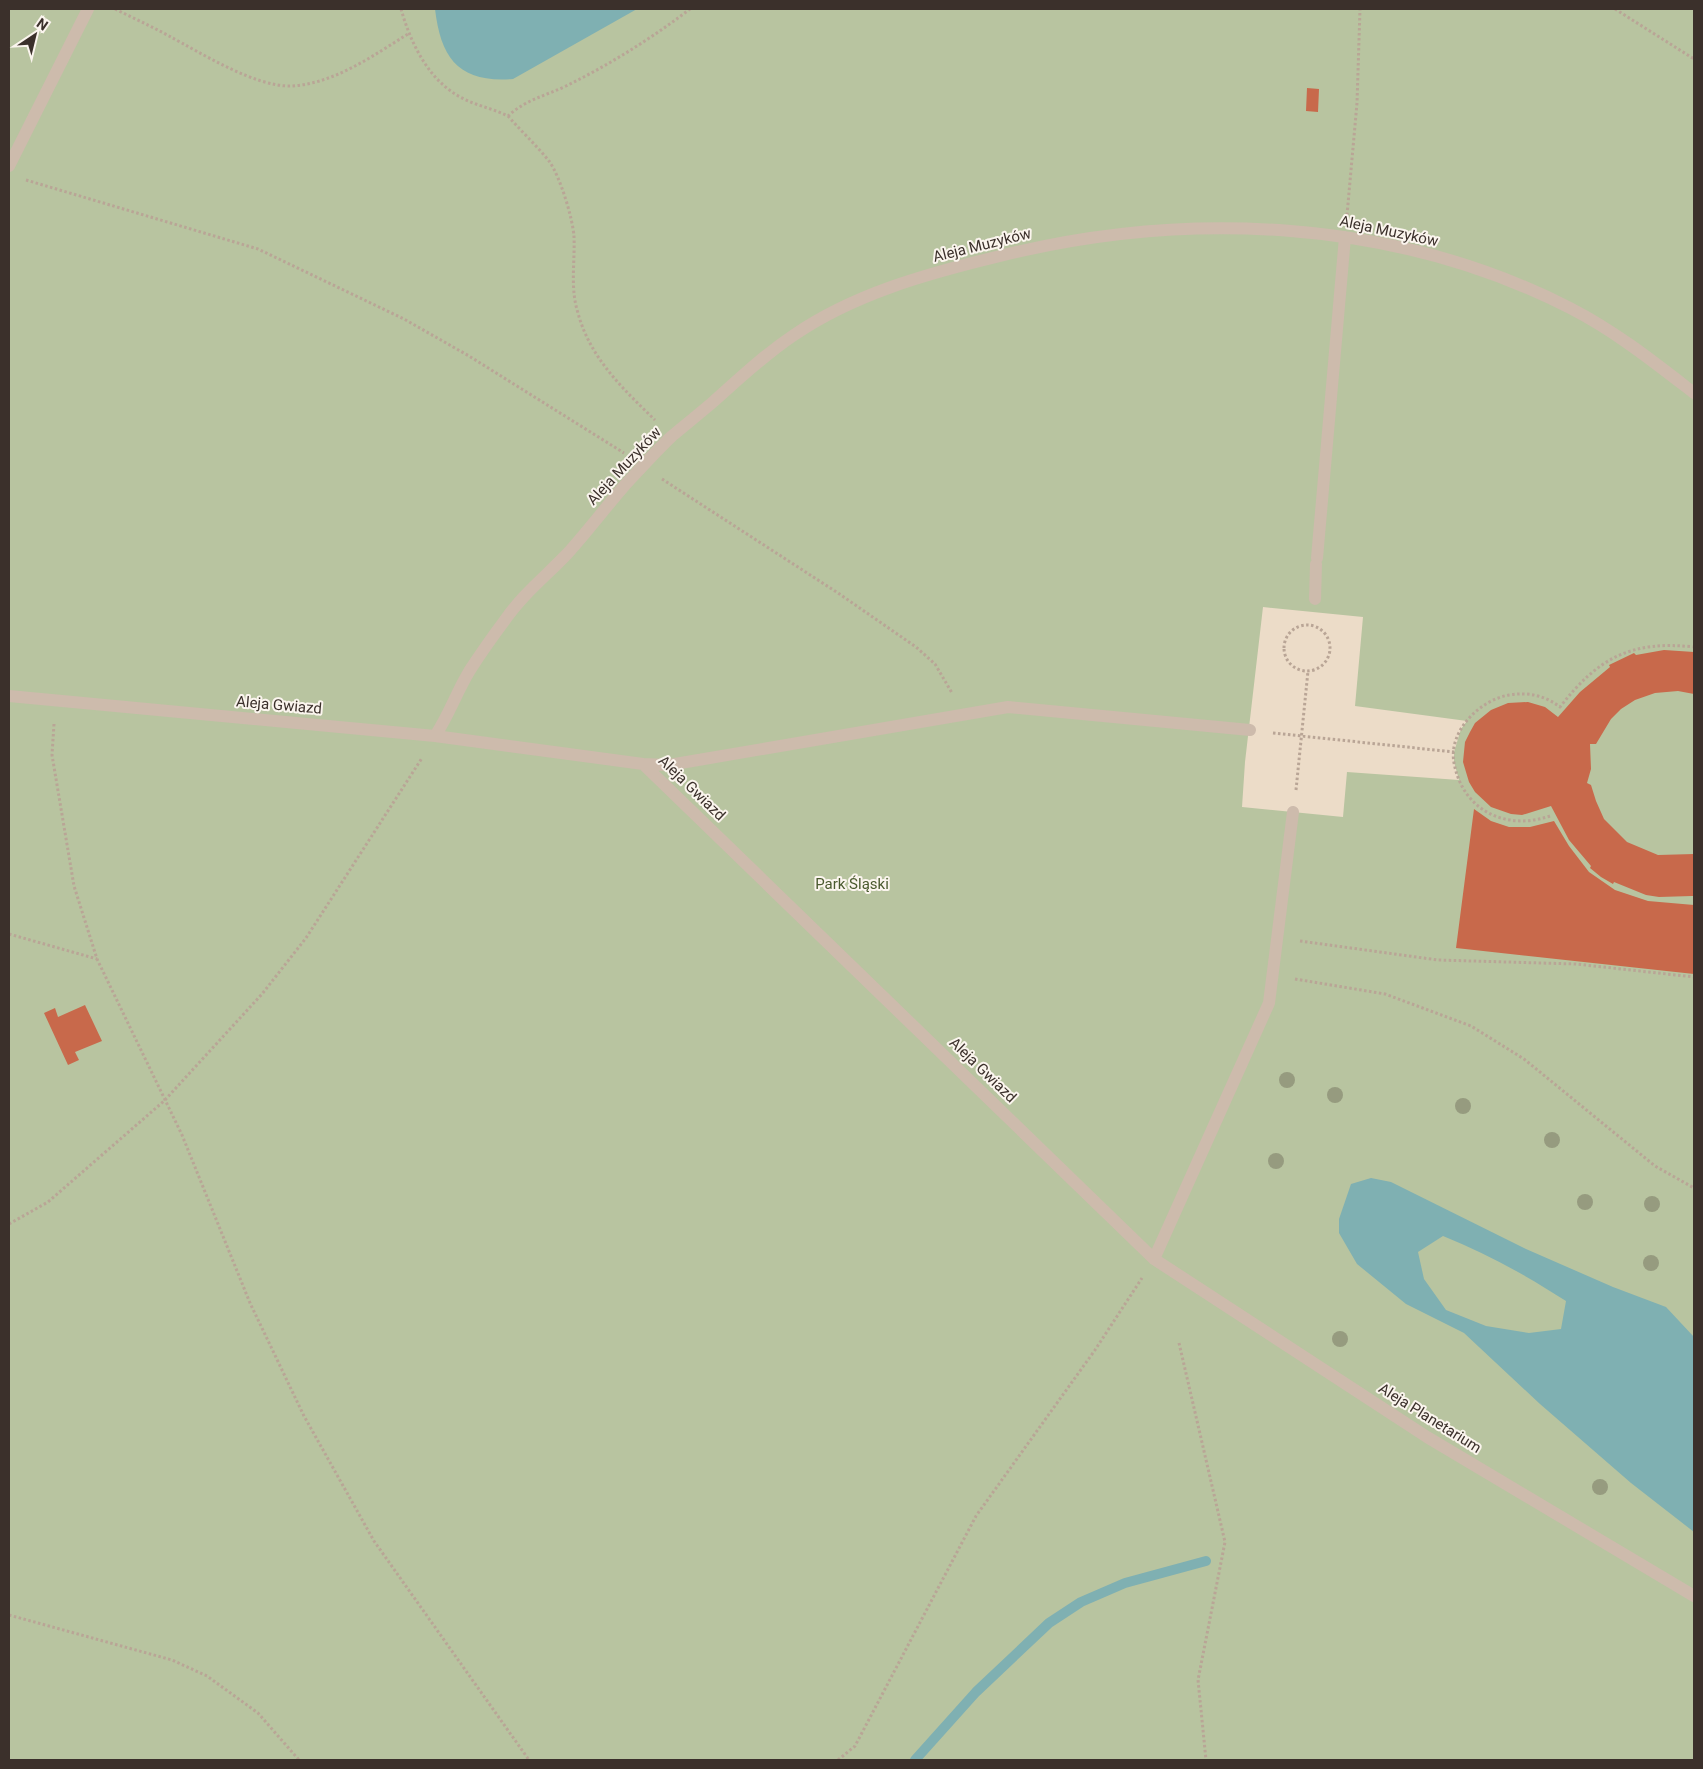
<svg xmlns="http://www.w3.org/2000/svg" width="1703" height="1769" font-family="Roboto,sans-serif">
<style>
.green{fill:#b8c4a0}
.plaza{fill:#ecdcc8}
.water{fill:#7fb0b2;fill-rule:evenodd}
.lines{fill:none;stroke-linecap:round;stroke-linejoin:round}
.stream{stroke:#7fb0b2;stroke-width:10}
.building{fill:#c8694b}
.path{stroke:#b9a596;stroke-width:3;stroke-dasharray:2.5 2.5;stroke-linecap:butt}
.minor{stroke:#cdbbac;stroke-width:12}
.tree{fill:#969b7f}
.labels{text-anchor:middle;stroke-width:4;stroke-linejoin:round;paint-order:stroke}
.street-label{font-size:15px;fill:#3b302b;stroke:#fbf5ee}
.park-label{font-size:15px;fill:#4a5a2e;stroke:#fbf5ee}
</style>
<rect width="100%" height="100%" fill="#f4ebe1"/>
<!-- green -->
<path class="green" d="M9 9H1694V1760H9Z"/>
<!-- plaza -->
<path class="plaza" d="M1263 607 1363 617 1355 706 1467 721 1461 729 1454 752V762L1459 780 1347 772 1343 817 1242 807 1245 762Z"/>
<!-- water -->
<path class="water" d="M435 9H637L513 79C460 83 441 60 435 9Z
M1371 1178 1391 1182 1526 1249 1613 1287 1666 1307 1694 1337V1532L1631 1483 1540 1404 1464 1333 1406 1304 1357 1264 1339 1233V1219L1351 1184ZM1443 1236C1487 1254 1526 1275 1566 1301L1561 1329 1529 1333 1486 1326 1446 1310 1424 1279 1418 1252Z"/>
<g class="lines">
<!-- stream -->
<path class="stream" d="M915 1760 976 1692 1049 1623 1081 1602 1125 1583 1206 1561"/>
</g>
<!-- building -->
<path class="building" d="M1307 88 1319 89 1318 112 1306 111Z
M1664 650 1694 652V694L1678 691 1655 693 1635 700 1621 709 1611 719 1596 744H1590L1591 769 1587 783 1591 785 1596 801 1604 819 1627 842 1658 855 1694 854V896H1692L1659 897 1646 895 1614 882 1613 884 1601 877 1590 868 1591 866 1569 840 1551 806 1522 815 1511 814 1491 807 1475 792 1469 782 1463 762 1465 742 1470 732 1475 723 1491 710 1508 703 1528 702 1545 707 1558 717 1580 692 1610 667 1609 665 1634 653 1636 655Z
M1474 809 1491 821 1509 827H1530L1554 821 1569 846 1589 872 1615 890 1648 901 1694 905V974L1456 948Z
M85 1005 102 1041 75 1052 79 1060 68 1065 44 1013 55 1008 58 1017Z"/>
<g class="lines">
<!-- path -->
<path class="path" d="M115 9C133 18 151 26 169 36 201 53 255 87 291 86 334 84 374 55 408 34
M401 9C411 44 429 82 464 99 478 106 494 109 508 116 525 100 545 96 566 86 609 65 652 38 690 9
M1615 9 1694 59
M508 116C521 131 537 146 549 161 560 176 573 219 574 237 575 263 570 288 578 313 590 358 623 389 655 420
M26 180 258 249 404 319 469 356 624 453
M1347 215 1357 103 1360 9
M662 479 838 593 916 647 935 664 952 693
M1284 648a23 23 0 1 1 46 0a23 23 0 1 1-46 0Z
M54 724 52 755 74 886 97 959 182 1135 250 1303 304 1416 374 1541 529 1760
M1273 733 1454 752
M1296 790 1308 671
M1550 816C1506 831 1463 811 1454 763 1448 731 1480 700 1509 695 1528 692 1544 695 1560 707 1598 658 1631 640 1694 647
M9 934 97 959
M1300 941 1438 960 1576 964 1694 977
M1295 979 1385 994 1471 1026 1524 1059 1655 1166 1694 1188
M9 1224 48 1202 164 1101 262 994 306 938 422 758
M1179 1343 1225 1542 1198 1680 1206 1760
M9 1615 172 1660 207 1676 258 1713 299 1760
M838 1760 855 1746 976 1516 1095 1350 1142 1278"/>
<!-- minor -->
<path class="minor" d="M9 166 88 9
M1317 558 1345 237
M1315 599 1316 564
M9 696 435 736 643 764 1154 1259 1427 1437 1694 1596
M435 736C449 715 457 691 470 670 481 653 493 636 505 620 522 595 546 576 567 554 587 532 605 508 625 485 640 469 656 451 672 436 685 425 699 414 713 402 739 379 764 355 794 335 854 294 926 274 996 257 1185 209 1394 218 1570 308 1615 331 1654 362 1694 393
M643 764 669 765 1008 707 1250 730
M1154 1259 1269 1003 1293 812"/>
</g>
<!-- trees -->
<g class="tree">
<circle cx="1287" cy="1080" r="8"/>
<circle cx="1335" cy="1095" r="8"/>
<circle cx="1463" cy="1106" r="8"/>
<circle cx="1552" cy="1140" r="8"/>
<circle cx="1276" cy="1161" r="8"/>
<circle cx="1585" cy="1202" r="8"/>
<circle cx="1652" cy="1204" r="8"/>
<circle cx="1651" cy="1263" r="8"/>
<circle cx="1340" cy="1339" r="8"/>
<circle cx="1600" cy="1487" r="8"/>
</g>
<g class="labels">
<!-- street labels -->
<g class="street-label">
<text transform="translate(1389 231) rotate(12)" y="5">Aleja Muzyków</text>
<text transform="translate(982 245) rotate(-14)" y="5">Aleja Muzyków</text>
<text transform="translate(624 466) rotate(-47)" y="5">Aleja Muzyków</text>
<text transform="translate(279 705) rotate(5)" y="5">Aleja Gwiazd</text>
<text transform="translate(692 788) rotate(44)" y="5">Aleja Gwiazd</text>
<text transform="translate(983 1070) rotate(44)" y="5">Aleja Gwiazd</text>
<text transform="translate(1430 1418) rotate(32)" y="5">Aleja Planetarium</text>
</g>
<!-- park labels -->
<g class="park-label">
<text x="852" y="889">Park Śląski</text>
</g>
</g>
<!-- border -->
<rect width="1703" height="1769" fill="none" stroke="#3b302b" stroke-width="20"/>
<!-- north arrow -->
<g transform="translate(35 35) rotate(35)" stroke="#fbf5ee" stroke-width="4" paint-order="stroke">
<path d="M0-4L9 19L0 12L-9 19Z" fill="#3b302b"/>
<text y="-8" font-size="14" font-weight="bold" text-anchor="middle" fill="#3b302b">N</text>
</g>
</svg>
